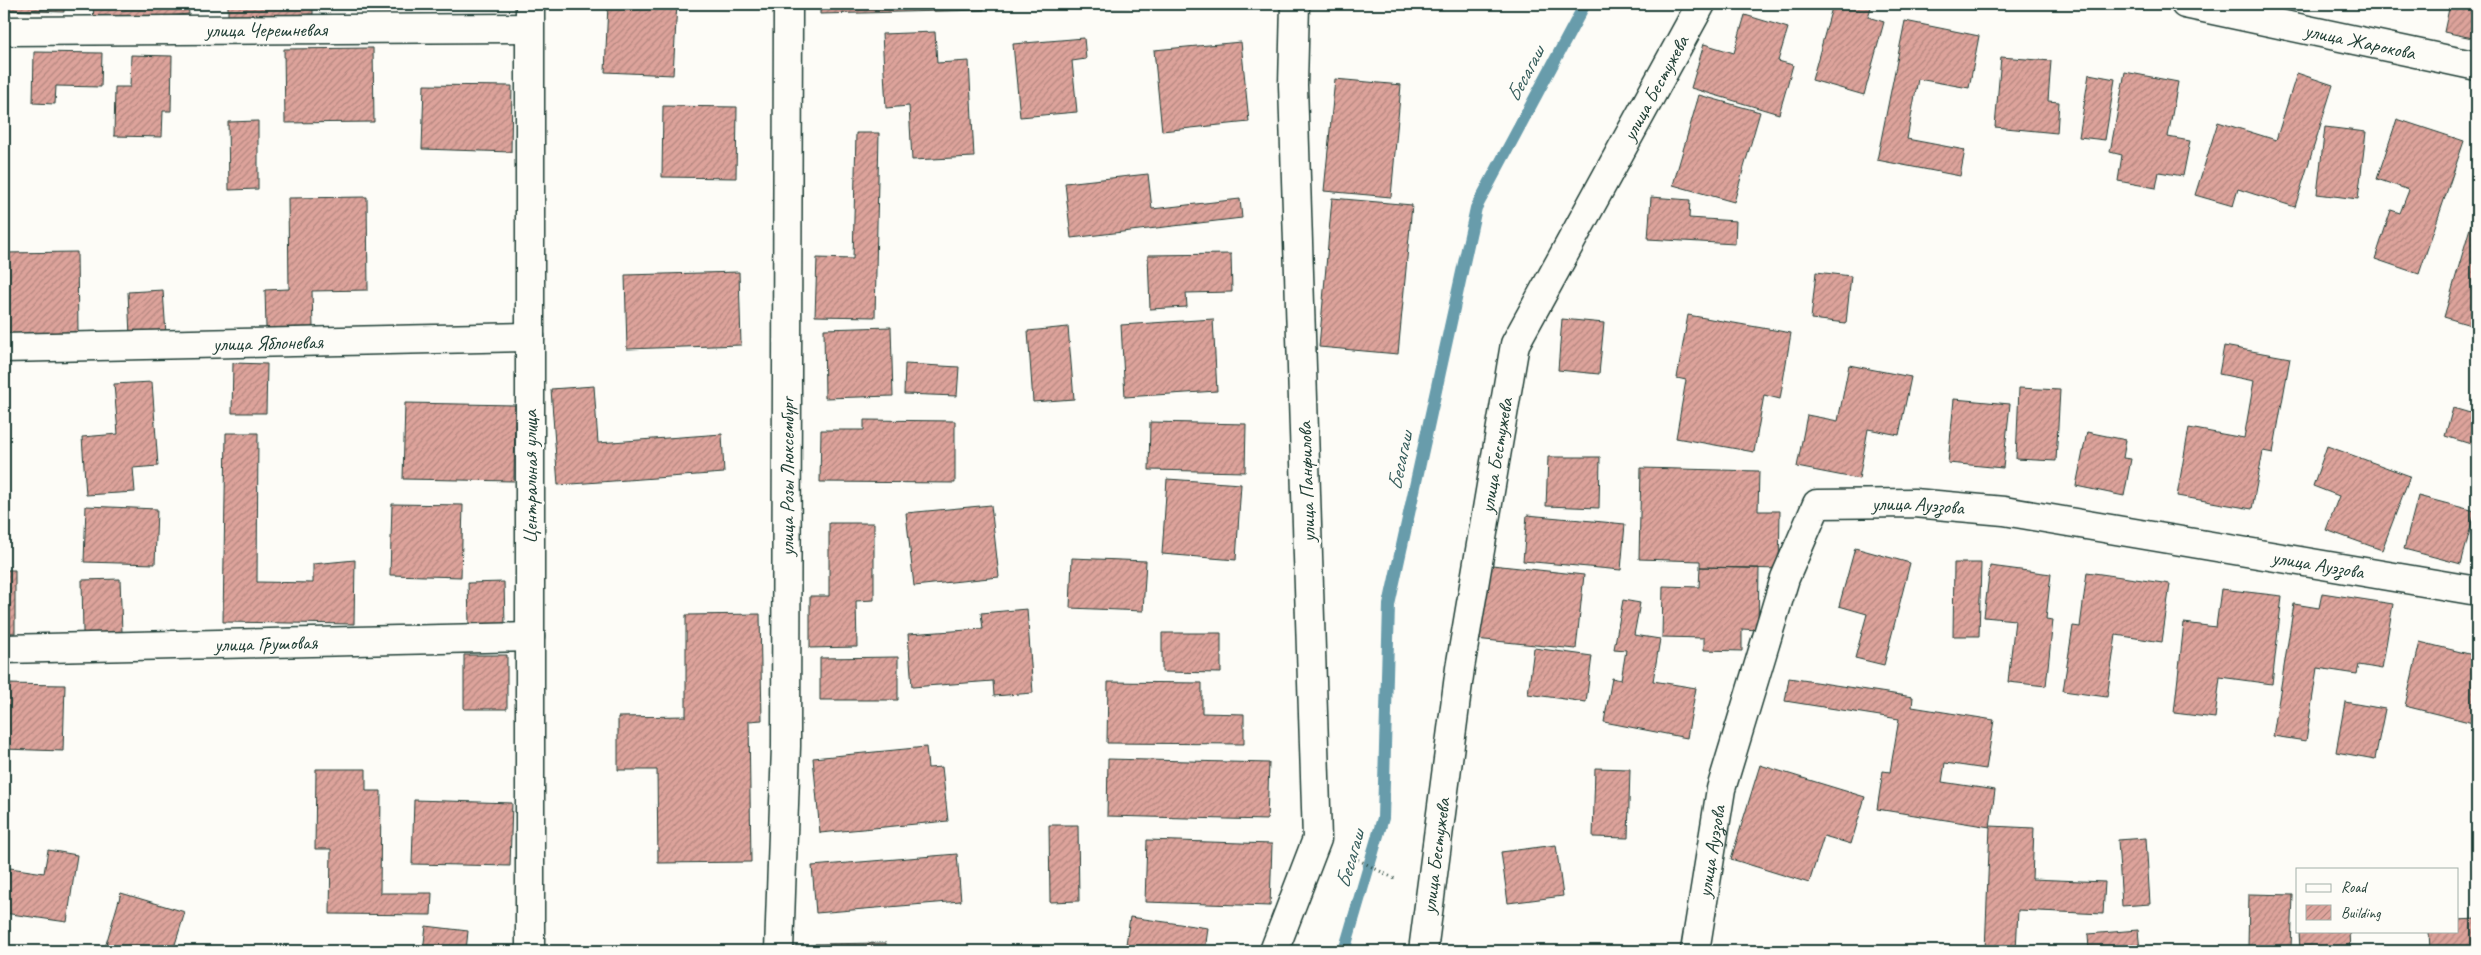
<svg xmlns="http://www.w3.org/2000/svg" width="2481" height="955" font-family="Caveat,sans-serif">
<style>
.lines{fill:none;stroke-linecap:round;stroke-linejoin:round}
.stream{stroke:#689cab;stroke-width:12}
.building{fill:url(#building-hatch);stroke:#1f3d34}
.minor-casing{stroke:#1f3d34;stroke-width:31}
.path{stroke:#1f3d34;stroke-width:3;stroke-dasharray:1 4;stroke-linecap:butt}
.minor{stroke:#fdfcf7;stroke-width:28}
.labels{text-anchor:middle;stroke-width:5;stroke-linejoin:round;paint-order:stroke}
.street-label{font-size:20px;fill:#1f3d34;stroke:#fdfcf7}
.water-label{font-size:21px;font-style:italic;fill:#375d5c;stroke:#fdfcf7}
</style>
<defs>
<pattern id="building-hatch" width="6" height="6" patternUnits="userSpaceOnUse" patternTransform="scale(1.25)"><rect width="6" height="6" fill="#dda39b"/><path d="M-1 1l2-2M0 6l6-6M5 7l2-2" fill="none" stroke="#b3867f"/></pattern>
</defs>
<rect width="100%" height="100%" fill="#fdfcf7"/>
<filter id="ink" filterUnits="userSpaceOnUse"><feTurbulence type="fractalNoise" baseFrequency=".02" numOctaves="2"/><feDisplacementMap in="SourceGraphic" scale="10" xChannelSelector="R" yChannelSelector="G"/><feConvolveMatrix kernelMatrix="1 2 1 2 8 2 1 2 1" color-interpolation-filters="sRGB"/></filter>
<g filter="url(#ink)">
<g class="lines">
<!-- stream -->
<path class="stream" d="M1344 951 1383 818 1389 605 1476 208 1585 4"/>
</g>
<!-- building -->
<path class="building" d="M4 4H64V12L4 10Z
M93 4H188L189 14 94 22Z
M228 4H313V14L228 17Z
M608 4H677L673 75 605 72Z
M820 4H984V10L820 14Z
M1066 4H1130V7L1066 8Z
M1833 4H1872L1868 17 1884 22 1864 95 1812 80Z
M2450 4H2477V39L2444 32Z
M1745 15 1788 28 1778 61 1793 65 1779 114 1691 88 1704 44 1734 53Z
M1905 21 1979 36 1969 88 1918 79 1907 139 1965 150 1960 176 1877 160Z
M935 32 937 63 969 61 974 157 912 160 909 106 886 108 882 34Z
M1084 38 1086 59 1072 61 1077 112 1020 117 1013 44Z
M1241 42 1249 122 1162 131 1154 50Z
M373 48 374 122 285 123 284 49Z
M34 52 102 53 101 87 56 86 55 104 33 103Z
M131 55 172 56 171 111H163L162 137 114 136 115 87H130Z
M2001 57 2051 61 2048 101 2059 102 2057 133 1995 127Z
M2125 72 2178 82 2168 137 2190 141 2183 176 2159 172 2156 188 2118 181 2122 155 2110 152Z
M2297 73 2333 85 2295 207 2238 189 2233 206 2195 195 2218 122 2276 140Z
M2089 74 2115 79 2105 140 2079 137Z
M1335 79 1401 85 1391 197 1324 191Z
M424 85 512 86 511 152 422 149Z
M1699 95 1760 112 1734 202 1673 185Z
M663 106 737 107 736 178 662 177Z
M2397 119 2464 141 2419 274 2375 259 2391 210 2400 213 2409 190 2377 179Z
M258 121V189L229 190 228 122Z
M2325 127 2366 132 2358 199 2317 194Z
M856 133H879L875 317 815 316 817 258 853 259Z
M1148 174 1152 209 1240 199 1242 218 1071 238 1065 183Z
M367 197 368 290 312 291 313 327 266 328 265 290 289 289 288 198Z
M1651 197 1690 200 1689 218 1736 221 1735 244 1648 239Z
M1332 198 1412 205 1398 354 1319 347Z
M2477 204V327L2444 317Z
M77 252 78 332 4 334V253Z
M1231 254 1232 292 1186 293 1187 307 1150 309 1148 255Z
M739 272 741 345 627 349 625 275Z
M1816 272 1851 276 1846 323 1811 319Z
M163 290 166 334 130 336 128 292Z
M1688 315 1791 333 1780 399 1764 395 1754 452 1676 438 1686 380 1677 378Z
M1213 319 1217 391 1125 397 1121 325Z
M1562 319 1604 323 1599 374 1558 370Z
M891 327 893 396 825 398 824 329Z
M1068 327 1074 399 1033 402 1028 331Z
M2224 346 2290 358 2273 453 2263 451 2252 509 2177 496 2189 428 2244 438 2254 381 2219 374Z
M233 363 267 364 266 413H232Z
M905 364 959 367 957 396 904 394Z
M1849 365 1911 377 1899 435 1868 429 1859 479 1797 467 1807 415 1838 421Z
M152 382 158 466 133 468 135 492 86 495 82 437 118 434 114 384Z
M594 386 598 443 722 434 724 473 558 485 551 389Z
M2019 388 2060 390 2056 461 2016 459Z
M1954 399 2010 404 2003 468 1948 463Z
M405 403 515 405 514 481 403 479Z
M2453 408 2477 415V446L2445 436Z
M864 420 955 421V483L820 482 821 430H864Z
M1150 422 1246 424 1245 472 1149 470Z
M2087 432 2126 440 2123 458 2131 459 2124 496 2076 486Z
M226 433H258L257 582 313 583V564L355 560 354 624 223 622Z
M2327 446 2410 476 2382 550 2326 530 2339 496 2313 486Z
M1548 457H1600L1599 508 1546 506Z
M1641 468 1759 471 1758 511H1780L1779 569 1700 567V561L1639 559Z
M1167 479 1241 484 1236 560 1162 554Z
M2418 496 2475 511 2461 564 2404 549Z
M392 504 463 505 461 577 390 575Z
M991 505 999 577 914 586 906 513Z
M86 506 157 509 155 564 84 562Z
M1527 515 1625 524 1621 570 1523 561Z
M829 523H874V600L856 601 857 647 810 648V596H829Z
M1855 548 1910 563 1884 665 1855 658 1867 614 1839 606Z
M1072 558 1146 561 1143 611 1070 608Z
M1954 563H1981L1979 636H1953Z
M1483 564 1584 575 1576 649 1475 639Z
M1990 566 2051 574 2046 619 2053 620 2046 686 2008 682 2015 620 1984 617Z
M1700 567 1759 568 1758 630 1742 629V651L1704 650V638L1662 637 1663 586 1699 587Z
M4 570H15V633H4Z
M2087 572 2170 584 2162 642 2116 635 2107 697 2063 691 2073 626 2080 627Z
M120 579 122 632 83 633 82 580Z
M504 582 505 624H469L468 583Z
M2221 589 2282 596 2272 684 2220 677 2215 718 2174 713 2184 623 2216 627Z
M2322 593 2393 604 2382 669 2359 665 2357 674 2317 668 2306 741 2273 736 2294 604 2319 608Z
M1623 600 1640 603 1634 635 1660 639 1653 681 1696 688 1687 738 1604 722 1612 678 1621 680 1626 650 1614 649Z
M1027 609 1033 693 994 696 993 681 912 687 908 634 983 629 981 613Z
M760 614 762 720 749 721 751 862 658 863 657 770H618V717L686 716V615Z
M1162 633H1221V673L1162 672Z
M2420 642 2477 656V724L2405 706Z
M1534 648 1592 656 1586 702 1528 694Z
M464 655H507V709H464Z
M898 657V700H820V658Z
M1789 678 1913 697 1912 707 1994 720 1986 769 1945 763 1942 782 1995 790 1990 827 1877 809 1883 771 1890 772 1899 719 1785 701Z
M1108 682 1202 683V713L1244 714V744L1107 743Z
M4 684 65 685 63 751 4 749Z
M2345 702 2385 709 2375 759 2336 752Z
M926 747 928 768 942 767 948 821 820 833 813 758Z
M1108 759 1269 763 1267 820 1107 816Z
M1760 765 1865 797 1851 844 1824 836 1809 883 1731 859Z
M1595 768 1630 769 1628 838 1593 837Z
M316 769H366V791H381L380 893H432L431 915 330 914 331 849H315Z
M414 800 512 803 510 866 412 864Z
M1049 825H1078L1079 901 1050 902Z
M1990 826 2034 828 2032 879 2105 882 2103 914 2018 910 2016 951H1985Z
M2146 838 2150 904 2122 906 2118 840Z
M1147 840 1272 844 1270 906 1145 902Z
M1556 845 1563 896 1508 903 1501 852Z
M48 850 77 855 67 922 4 913 10 868 44 873Z
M957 854 961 901 816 913 812 866Z
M121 893 185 912 173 951H158L140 946 139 951H104Z
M2249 894 2293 895 2291 948 2248 947Z
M1130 917 1208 928 1205 951H1125Z
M2477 919V951H2430L2429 931H2457V920Z
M426 926 468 931 466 951H423Z
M2138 930 2140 951H2089L2088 934Z
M2299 931H2349L2350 951H2300Z
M886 943V951H815V944Z
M394 948 421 951H394Z"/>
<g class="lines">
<!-- minor casing -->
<g class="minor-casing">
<g id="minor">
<path id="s1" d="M2185 4 2477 66"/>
<path id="s2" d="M4 31 529 28"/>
<path id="s3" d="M4 348 530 337"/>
<path id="s4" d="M4 649 530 637"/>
<path d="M530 951V4"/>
<path id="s5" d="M779 951 786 746 788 4"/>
<path d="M1274 951 1317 839 1293 85 1295 4"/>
<path id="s6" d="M1423 951 1460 668 1515 344 1701 4"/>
<path id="s7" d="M1695 951 1721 789 1785 578 1817 504 1914 503 2004 511 2477 591"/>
</g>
</g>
<!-- path -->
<path class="path" d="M1349 855 1397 880"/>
<!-- minor -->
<use href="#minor" class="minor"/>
</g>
</g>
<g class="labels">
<!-- street labels -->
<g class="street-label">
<text dy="7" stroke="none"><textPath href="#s2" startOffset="262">улица Черешневая</textPath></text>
<text dy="7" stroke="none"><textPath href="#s1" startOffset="179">улица Жарокова</textPath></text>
<text dy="7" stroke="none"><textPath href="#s6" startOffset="906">улица Бестужева</textPath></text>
<text dy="7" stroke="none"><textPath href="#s3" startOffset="264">улица Яблоневая</textPath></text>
<text dy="7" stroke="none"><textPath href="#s6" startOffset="501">улица Бестужева</textPath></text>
<text transform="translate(530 477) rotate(-90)" y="7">Центральная улица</text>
<text dy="7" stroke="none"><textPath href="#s5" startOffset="474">улица Розы Люксембург</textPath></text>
<text transform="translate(1306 482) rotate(-92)" y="7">улица Панфилова</text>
<text dy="7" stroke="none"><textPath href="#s7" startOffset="566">улица Ауэзова</textPath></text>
<text dy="7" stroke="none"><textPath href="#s7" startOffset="971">улица Ауэзова</textPath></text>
<text dy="7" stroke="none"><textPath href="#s4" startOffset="262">улица Грушовая</textPath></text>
<text dy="7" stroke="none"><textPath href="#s7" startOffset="101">улица Ауэзова</textPath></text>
<text dy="7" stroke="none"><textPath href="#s6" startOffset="96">улица Бестужева</textPath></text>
</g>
<!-- water labels -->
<g class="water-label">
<text transform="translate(1525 74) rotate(-62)" y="7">Бесагаш</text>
<text transform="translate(1400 461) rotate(-78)" y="7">Бесагаш</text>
<text transform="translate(1350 859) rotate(-74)" y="7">Бесагаш</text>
</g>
</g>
<!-- margin -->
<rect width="2481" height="955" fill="none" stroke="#fdfcf7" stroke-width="20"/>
<rect x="10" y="10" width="2461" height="935" fill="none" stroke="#1f3d34" stroke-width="2" filter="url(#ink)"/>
<!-- legend -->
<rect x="2296" y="868" width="162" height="65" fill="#fdfcf7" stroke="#a4b0a9"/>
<rect x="2306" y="884" width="25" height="8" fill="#fdfcf7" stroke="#a4b0a9"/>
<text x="2341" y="892" font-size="15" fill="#1f3d34">Road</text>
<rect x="2306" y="905" width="25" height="15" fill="url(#building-hatch)" stroke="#a4b0a9"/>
<text x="2341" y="918" font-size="15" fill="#1f3d34">Building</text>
</svg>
